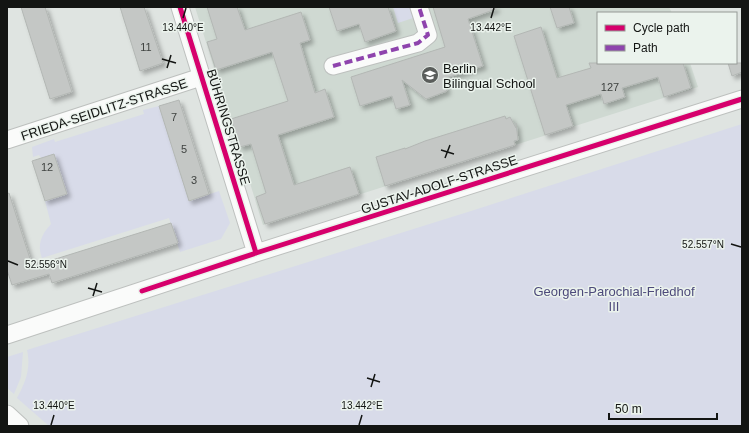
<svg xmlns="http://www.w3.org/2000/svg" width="749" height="433" font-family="Helvetica,sans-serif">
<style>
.built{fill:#cfd9d2}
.green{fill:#d8dbe9}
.building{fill:#c4c7c5;stroke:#b3b7b4;filter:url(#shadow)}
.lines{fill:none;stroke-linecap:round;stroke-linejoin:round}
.minor-casing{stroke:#bdc0be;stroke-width:19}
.minor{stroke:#fafbfa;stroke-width:17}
.quiet{stroke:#8e44ad;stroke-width:4;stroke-dasharray:8 4;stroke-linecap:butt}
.cycleway-casing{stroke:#ebf3ed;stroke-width:8}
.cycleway{stroke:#d6006c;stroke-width:5}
.ticks{fill:none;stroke:#131513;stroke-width:1.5}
.labels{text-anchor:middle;stroke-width:3;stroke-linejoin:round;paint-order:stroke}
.number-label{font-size:11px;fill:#3f4240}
.poi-label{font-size:13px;fill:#131513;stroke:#ebf3ed;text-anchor:start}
.street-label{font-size:13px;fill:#131513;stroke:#ebf3ed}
.park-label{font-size:13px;fill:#4d4a7b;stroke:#ebf3ed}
.ticks-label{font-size:10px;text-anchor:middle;fill:#131513;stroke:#ebf3ed;stroke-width:3;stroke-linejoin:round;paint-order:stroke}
</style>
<defs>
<filter id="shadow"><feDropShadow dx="3.5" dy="3.5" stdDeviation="2" flood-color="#0004"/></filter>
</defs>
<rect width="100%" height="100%" fill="#dfe4e1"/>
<!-- built -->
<path class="built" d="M195 7H669L672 13H598V63H690L698 87 263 225Z"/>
<!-- green -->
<path class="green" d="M393 7H410L413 18 398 23Z
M159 106 189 201 219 191 230 223 221 239 180 252 169 218 42 258C37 245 41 235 51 224L45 201 66 194 39 155 33 157 32 147 54 139 55 142 144 114 143 110Z
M742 124V426H49L17 398C26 382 31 367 27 350L471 211Z
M23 352 21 377 14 394 7 388V357Z"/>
<!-- building -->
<path class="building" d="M21 7H45L72 92 50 99Z
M120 7H144L163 63 140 71Z
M207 7H237L245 30 301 12 310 40 300 43 315 93 325 89 334 117 278 135 294 185 350 167 359 194 265 224 256 197 266 193 251 144 240 147 231 119 288 101 272 52 216 70 207 42 217 39Z
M329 7H388L396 31 365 42 359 24 337 31Z
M433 7H496V9L468 19 483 66 443 79 447 91 426 99 402 80 410 105 396 109 392 96 360 106 351 77 445 47Z
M550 7H569L574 23 557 28Z
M541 27 557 78 591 68 589 63H683L691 88 664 97 658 77 622 88 625 97 604 104 601 94 566 105 573 126 545 135 514 36Z
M728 63H742V72L732 76Z
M179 100 209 194 189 201 159 106Z
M505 116 506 119 510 117 516 128V123L518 140 514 141 515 145 385 186 376 157 405 148V149L425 141Z
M54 154 67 194 45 201 32 161Z
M9 193 32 265 45 260 46 262 171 223 178 243 52 283 49 274 12 285 7 270V194Z"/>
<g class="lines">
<!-- minor casing -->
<g class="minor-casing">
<path id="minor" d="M180 7 256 253
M333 66 418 43 428 35 419 7
M7 140 201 77
M7 335 256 253 742 99
M7 414 20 426"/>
</g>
<!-- minor -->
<use href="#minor" class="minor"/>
<!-- quiet -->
<path class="quiet" d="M333 66 418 43 428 35 419 7"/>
<!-- cycleway casing -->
<g class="cycleway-casing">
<path id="cycleway" d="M180 7 256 253
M142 291 256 253 742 99"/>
</g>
<!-- cycleway -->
<use href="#cycleway" class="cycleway"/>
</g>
<!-- ticks -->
<path class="ticks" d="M183 18 186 8M491 18 494 8M162 59 176 63M167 68 171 55M441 150 454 154M445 158 450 145M731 244 741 247M8 261 18 265M88 288 102 292M93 296 97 283M367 378 380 382M371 387 375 374M51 425 54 415M359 425 362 415"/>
<!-- icons -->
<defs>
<g id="school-disc" transform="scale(0.9)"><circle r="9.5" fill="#5a5d5b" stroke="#ebf3ed"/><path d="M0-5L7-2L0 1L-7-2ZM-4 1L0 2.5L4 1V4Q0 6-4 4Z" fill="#fff"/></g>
</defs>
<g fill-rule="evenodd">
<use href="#school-disc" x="430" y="75"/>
</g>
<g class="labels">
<!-- number labels -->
<g class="number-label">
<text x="146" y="51">11</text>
<text x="610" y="91">127</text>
<text x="174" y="121">7</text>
<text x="184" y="153">5</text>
<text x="47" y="171">12</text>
<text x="194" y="184">3</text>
</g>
<!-- poi labels -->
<g class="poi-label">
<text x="443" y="73">Berlin<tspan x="443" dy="15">Bilingual School</tspan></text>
</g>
<!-- street labels -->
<g class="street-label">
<text transform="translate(104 109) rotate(-18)" y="5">FRIEDA-SEIDLITZ-STRASSE</text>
<text transform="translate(229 127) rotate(73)" y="5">BÜHRINGSTRASSE</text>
<text transform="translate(439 184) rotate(-18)" y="5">GUSTAV-ADOLF-STRASSE</text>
</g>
<!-- park labels -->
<g class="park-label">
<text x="614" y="296">Georgen-Parochial-Friedhof<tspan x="614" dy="15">III</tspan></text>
</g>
</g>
<g class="ticks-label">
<text x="183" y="31">13.440°E</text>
<text x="491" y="31">13.442°E</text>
<text x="703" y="248">52.557°N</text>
<text x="46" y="268">52.556°N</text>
<text x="54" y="409">13.440°E</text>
<text x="362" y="409">13.442°E</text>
</g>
<!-- border -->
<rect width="749" height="433" fill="none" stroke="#131513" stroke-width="16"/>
<!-- legend -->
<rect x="597" y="12" width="140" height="52" fill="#ebf3ed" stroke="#959a96"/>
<rect x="605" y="25" width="20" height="6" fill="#d6006c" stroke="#959a96"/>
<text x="633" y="32" font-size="12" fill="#131513">Cycle path</text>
<rect x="605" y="45" width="20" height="6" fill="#8e44ad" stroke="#959a96"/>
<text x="633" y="52" font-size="12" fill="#131513">Path</text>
<!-- scale -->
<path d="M609 413v6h108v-6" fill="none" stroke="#131513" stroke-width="2"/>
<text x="615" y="413" font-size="12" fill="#131513" stroke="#ebf3ed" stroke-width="3" paint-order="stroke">50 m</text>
</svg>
